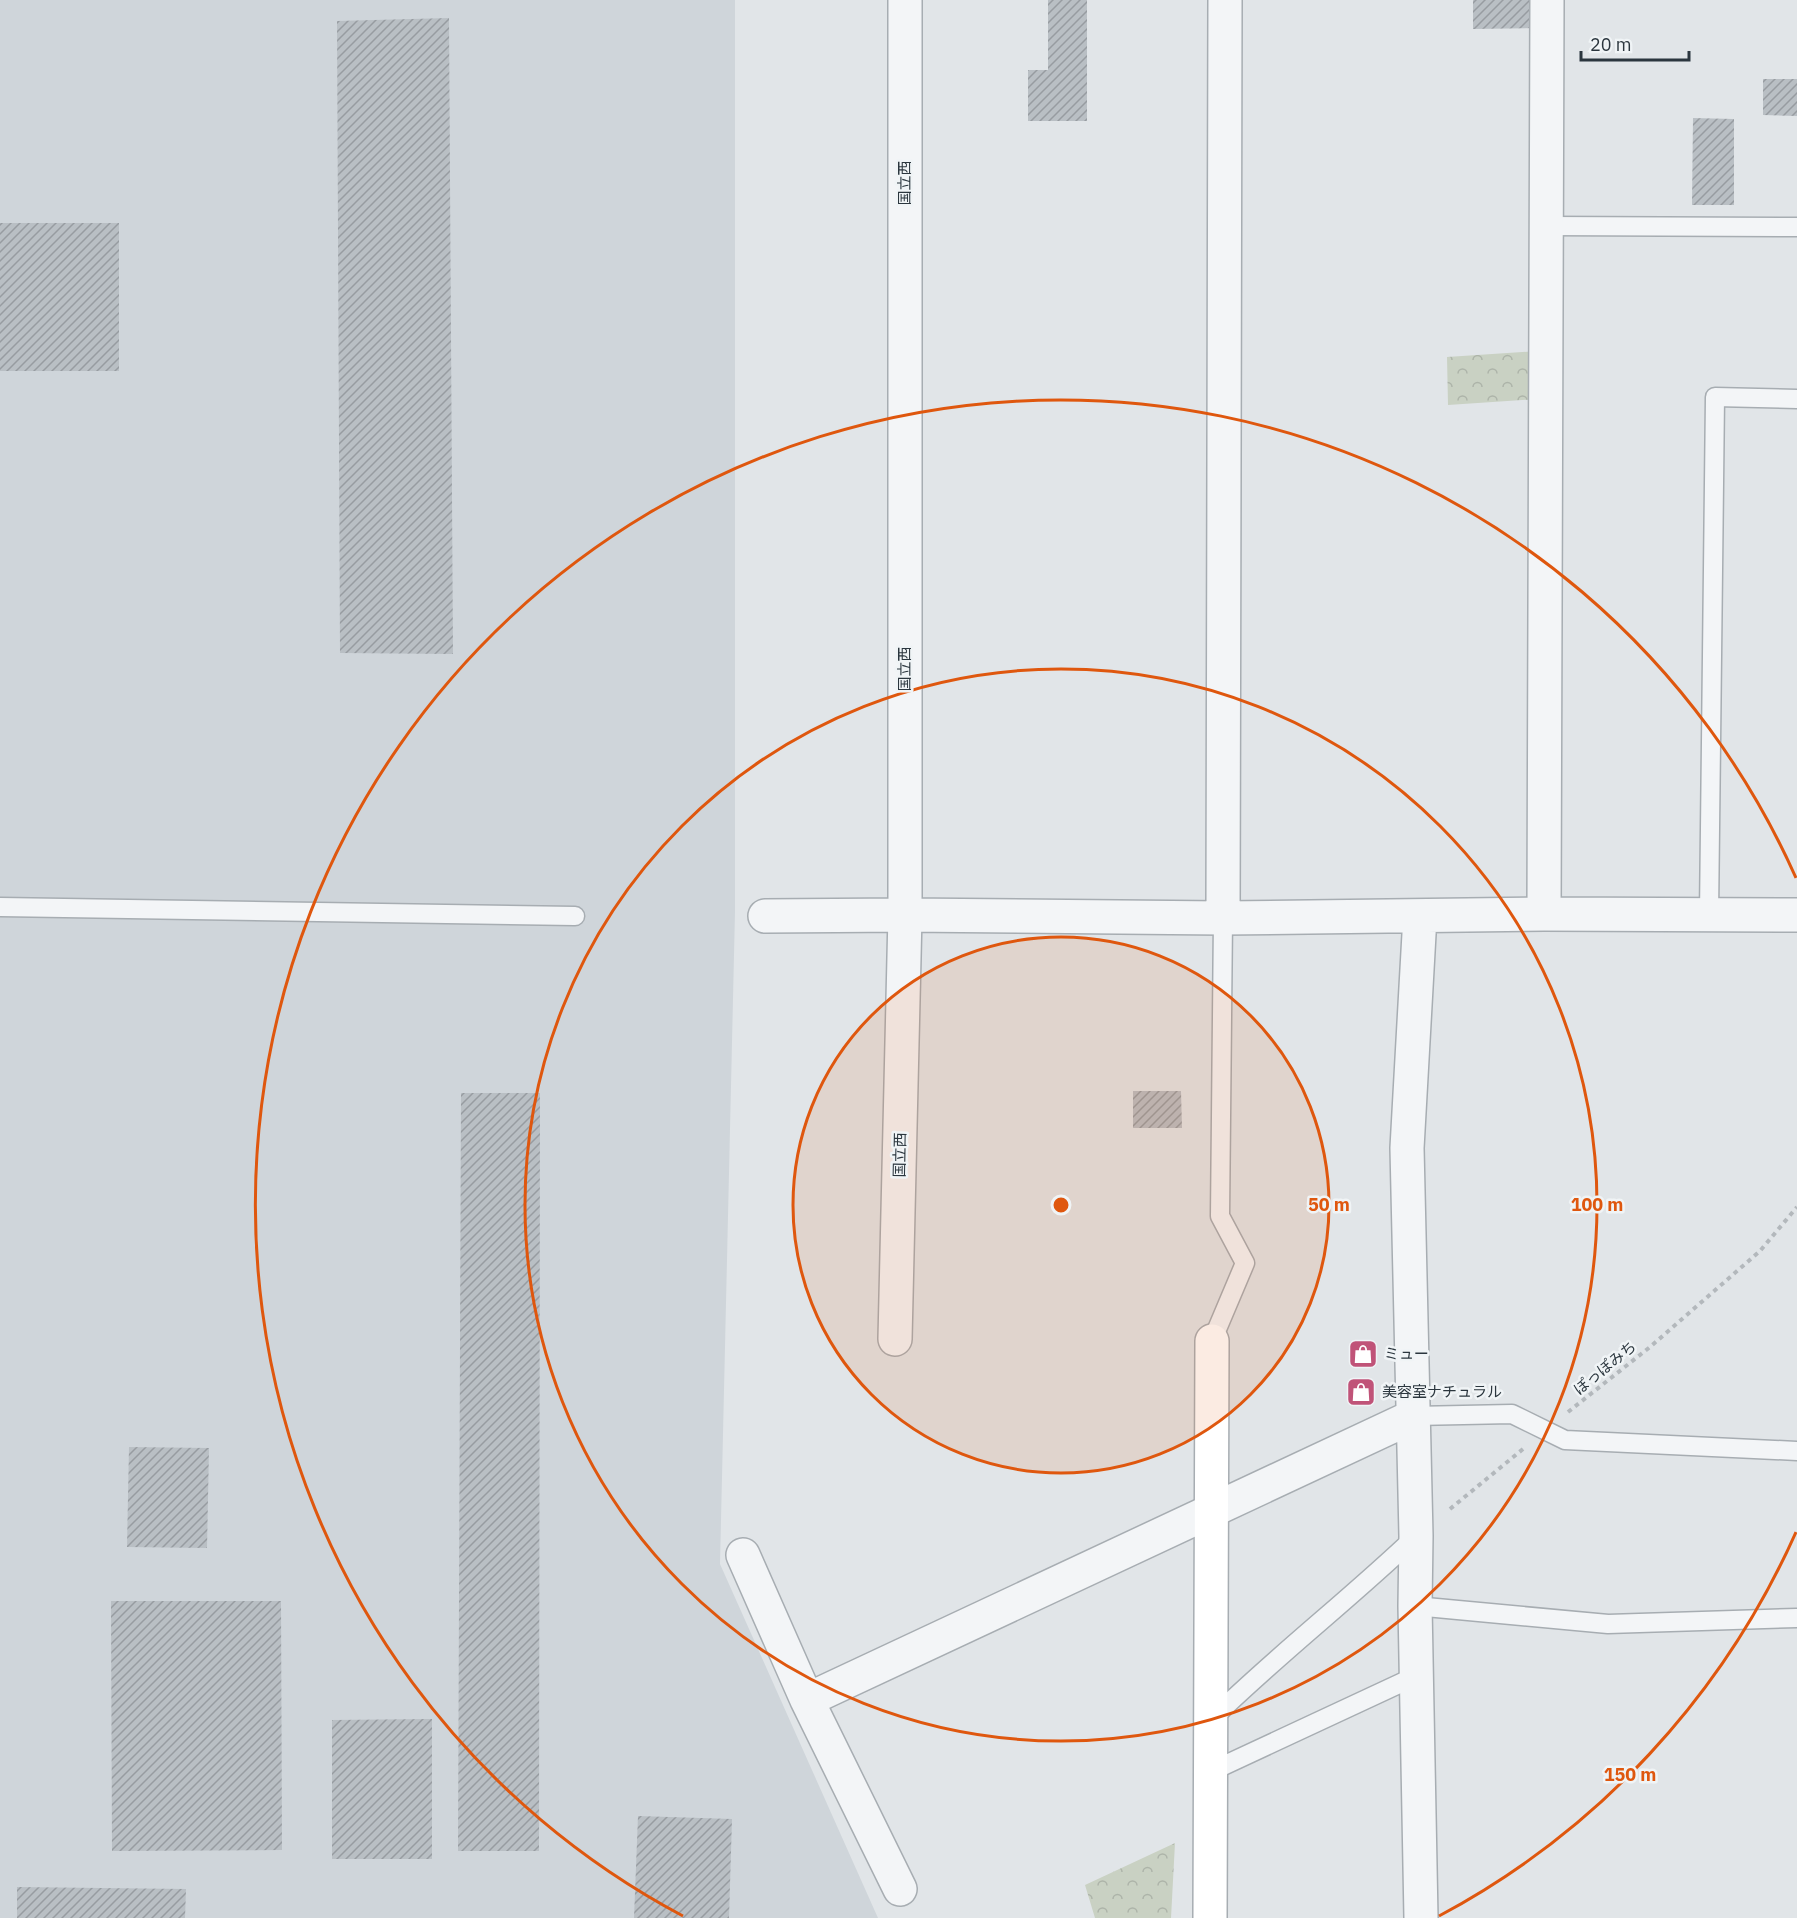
<svg xmlns="http://www.w3.org/2000/svg" width="1797" height="1918" font-family="'IBM Plex Sans','Noto Sans JP',sans-serif">
<style>
.built{fill:#cfd5da}
.park{fill:url(#park-crowns)}
.building{fill:url(#building-hatch)}
.lines{fill:none;stroke-linecap:round;stroke-linejoin:round}
.lane-casing{stroke:#a7adb2;stroke-width:21}
.street-casing{stroke:#a7adb2;stroke-width:36}
.secondary-casing{stroke:#a7adb2;stroke-width:36}
.path{stroke:#b3b8bc;stroke-width:4;stroke-dasharray:4.5 4.5;stroke-linecap:butt}
.lane{stroke:#f3f5f7;stroke-width:18}
.street{stroke:#f3f5f7;stroke-width:33}
.secondary{stroke:#fff;stroke-width:33}
.ring{fill:none;stroke:#df570e;stroke-width:3}
.labels{text-anchor:middle;stroke-width:5;stroke-linejoin:round;paint-order:stroke}
.street-label{font-size:15px;fill:#2b363e;stroke:#f0f4f6}
.poi-label{font-size:15px;fill:#2b363e;stroke:#f0f4f6;text-anchor:start}
.centre{fill:#df570e;stroke:#f0f4f6;stroke-width:3}
.ring-label{font-size:18px;text-anchor:middle;font-weight:bold;fill:#df570e;stroke:#f0f4f6;stroke-width:5;stroke-linejoin:round;paint-order:stroke}
</style>
<defs>
<pattern id="park-crowns" width="20" height="18" patternUnits="userSpaceOnUse" patternTransform="scale(1.5)"><rect width="20" height="18" fill="#c9d1c3"/><path d="M2 6a3 3 0 1 1 6 0M12 15a3 3 0 1 1 6 0" fill="none" stroke="#adb4a9"/></pattern>
<pattern id="building-hatch" width="6" height="6" patternUnits="userSpaceOnUse" patternTransform="scale(1.5)"><rect width="6" height="6" fill="#b9bfc4"/><path d="M-1 1l2-2M0 6l6-6M5 7l2-2" fill="none" stroke="#979ca1"/></pattern>
</defs>
<rect width="100%" height="100%" fill="#e1e5e8"/>
<!-- built -->
<path class="built" d="M0 0H735V912L720 1564 878 1918H0Z"/>
<!-- park -->
<path class="park" d="M1538 351 1539 399 1448 405 1447 357Z
M1175 1843 1171 1918H1095L1085 1885Z"/>
<!-- building -->
<path class="building" d="M1048 0H1087V121H1028V70H1048Z
M1473 0H1535V28L1473 29Z
M449 18 453 654 340 653 337 21Z
M1763 79H1797V116L1763 115Z
M1693 118 1734 119V205H1692Z
M0 223H119V371H0Z
M1133 1091H1181L1182 1128H1133Z
M461 1093H540L539 1851H458Z
M129 1447 209 1448 207 1548 127 1547Z
M111 1601H281L282 1850 112 1851Z
M432 1719V1859H332V1720Z
M638 1816 732 1819 729 1918H634Z
M17 1887 186 1889 185 1918H17Z"/>
<g class="lines">
<!-- lane casing -->
<g class="lane-casing">
<path id="lane" d="M1547 226 1797 227
M0 907 575 916
M1709 915 1715 397 1797 399
M1212 1341 1245 1263 1220 1216 1223 918
M1414 1416 1512 1414 1565 1440 1797 1451
M1415 1606 1608 1624 1797 1618
M1210 1721C1276 1656 1349 1600 1416 1536
M1210 1772 1416 1676"/>
</g>
<!-- street casing -->
<g class="street-casing">
<path id="street" d="M1544 914 1547 0
M765 916 905 915 1223 918 1544 914 1797 915
M1420 916 1407 1148 1416 1536 1415 1606 1421 1918
M1223 918 1225 0
M895 1339 905 915V0
M743 1555 807 1700 900 1889
M807 1700 1414 1416"/>
</g>
<!-- secondary casing -->
<g class="secondary-casing">
<path id="secondary" d="M1210 1918 1212 1341"/>
</g>
<!-- path -->
<path class="path" d="M1568 1412 1650 1347 1760 1251 1797 1207
M1450 1509 1523 1449"/>
<!-- lane -->
<use href="#lane" class="lane"/>
<!-- street -->
<use href="#street" class="street"/>
<!-- secondary -->
<use href="#secondary" class="secondary"/>
</g>
<!-- distance rings -->
<circle cx="1061" cy="1205" r="268" fill="#df570e" fill-opacity=".12"/>
<g class="ring">
<circle cx="1061" cy="1205" r="268"/>
<circle cx="1061" cy="1205" r="536"/>
<path d="M1796 1532A805 805 0 0 1 1439 1916M683 1916A805 805 0 1 1 1796 878"/>
</g>
<!-- icons -->
<defs>
<g id="shop-square" transform="scale(1.5)"><rect x="-9" y="-9" width="18" height="18" rx="4" fill="#c05378" stroke="#f0f4f6"/><path d="M-5-2.5h2.3a2.7 3.5 0 0 1 5.4 0H5L5.5 6h-11ZM-1.5-2.5h3a1.5 2.3 0 0 0-3 0Z" fill="#fff"/></g>
</defs>
<g fill-rule="evenodd">
<use href="#shop-square" x="1363" y="1354"/>
<use href="#shop-square" x="1361" y="1392"/>
</g>
<g class="labels">
<!-- street labels -->
<g class="street-label">
<text transform="translate(905 183) rotate(-90)" y="5">国立西</text>
<text transform="translate(905 669) rotate(-90)" y="5">国立西</text>
<text transform="translate(900 1155) rotate(-89)" y="5">国立西</text>
<text transform="translate(1605 1368) rotate(-39)" y="5">ぽっぽみち</text>
</g>
<!-- poi labels -->
<g class="poi-label">
<text x="1384" y="1359">ミュー</text>
<text x="1382" y="1397">美容室ナチュラル</text>
</g>
</g>
<circle cx="1061" cy="1205" r="9" class="centre"/>
<g class="ring-label">
<text x="1329" y="1211">50 m</text>
<text x="1597" y="1211">100 m</text>
<text x="1630" y="1781">150 m</text>
</g>
<!-- scale -->
<path d="M1581 51v9h108v-9" fill="none" stroke="#2b363e" stroke-width="3"/>
<text x="1590" y="51" font-size="18" fill="#2b363e" stroke="#f0f4f6" stroke-width="4.5" paint-order="stroke">20 m</text>
</svg>
